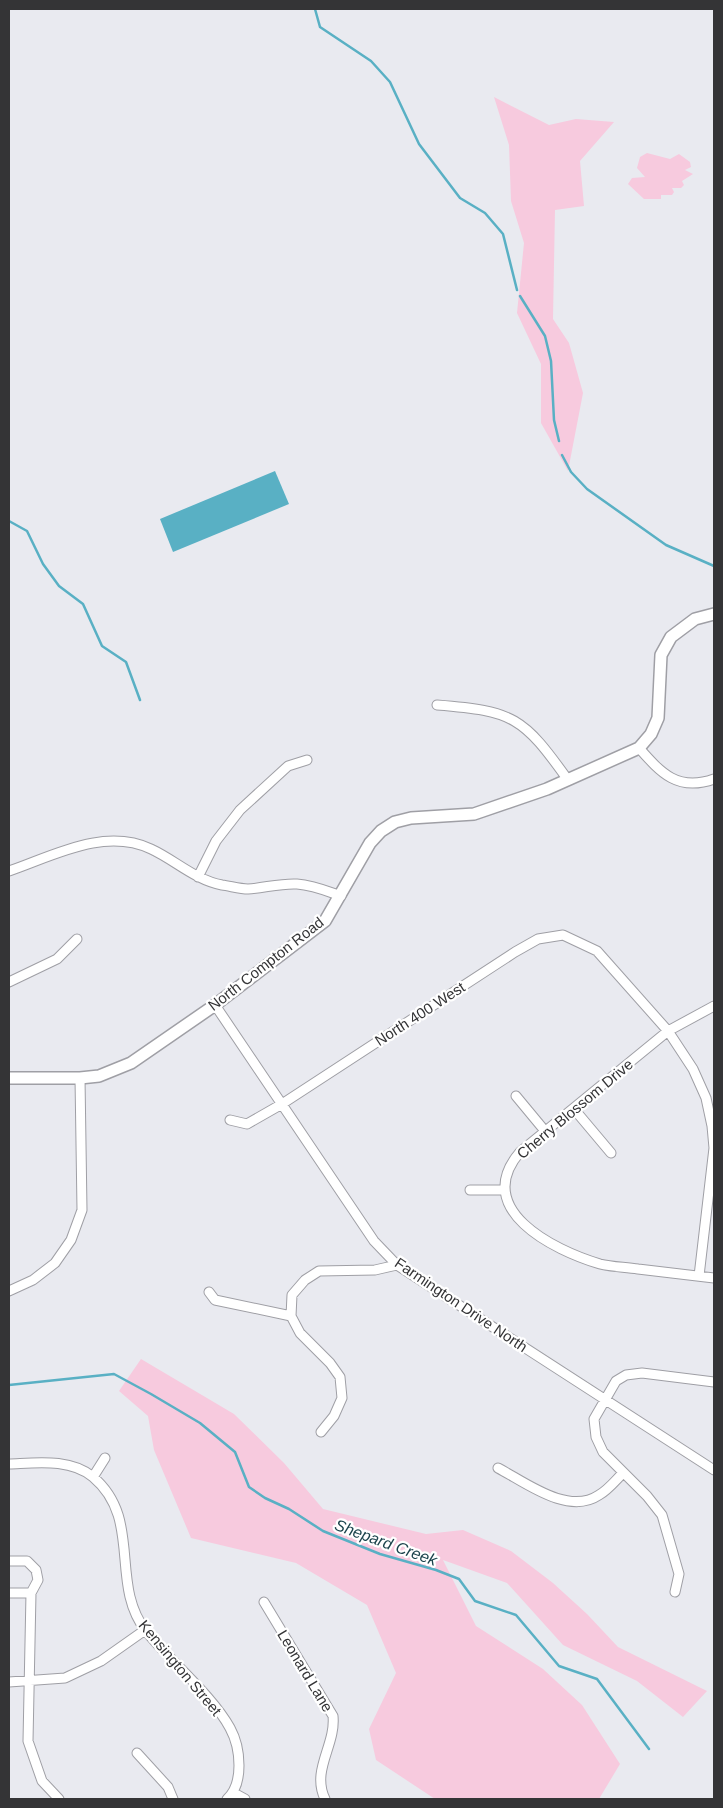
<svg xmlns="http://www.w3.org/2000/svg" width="723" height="1808" font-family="Helvetica,sans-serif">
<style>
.green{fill:#f7cade}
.water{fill:#59b0c4}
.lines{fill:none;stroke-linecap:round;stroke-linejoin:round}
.stream{stroke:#59b0c4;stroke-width:2.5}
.minor-casing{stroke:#9f9fa5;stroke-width:11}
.tertiary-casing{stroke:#9f9fa5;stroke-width:14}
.minor{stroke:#fff;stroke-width:9}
.tertiary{stroke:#fff;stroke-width:11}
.labels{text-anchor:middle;stroke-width:4.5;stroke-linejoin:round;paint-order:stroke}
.street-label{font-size:15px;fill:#343436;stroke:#fff}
.water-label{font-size:16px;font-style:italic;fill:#1b434c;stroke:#fff}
</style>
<rect width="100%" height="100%" fill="#e9eaf0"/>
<!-- green -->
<path class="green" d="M494 97 549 125 576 119 614 122 580 161 584 206 555 210 553 319 569 343 583 393 568 471 541 423V364L517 313 524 243 511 201 509 145Z
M647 153 670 159 679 154 690 162 691 167 685 170 693 174 682 181 684 185 681 188H672L674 192 672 195H661V199H644L628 184 632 178 645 177 637 168 640 157Z
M141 1359 234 1414 284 1463 323 1509 426 1534 463 1530 511 1551 553 1583 587 1614 618 1647 707 1691 683 1717 637 1681 563 1645 507 1583 443 1560 476 1626 543 1669 582 1705 620 1764 599 1799H435L376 1760 369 1729 396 1673 367 1605 296 1563 191 1538 154 1450 148 1416 119 1391Z"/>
<!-- water -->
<path class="water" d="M275 471 289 504 173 552 160 519Z"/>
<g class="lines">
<!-- stream -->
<path class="stream" d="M315 9 320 27 371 61 390 82 419 144 460 198 485 213 503 234 517 290
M520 296 545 336 551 361 554 420 559 441
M562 455 571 472 587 489 666 545 714 566
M9 521 27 531 43 564 59 586 83 604 102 646 126 662 140 700
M9 1385 114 1374 151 1394 200 1423 235 1452 249 1487 265 1498 289 1509 323 1531 380 1554 436 1570 459 1579 475 1601 516 1615 559 1666 597 1679 649 1749"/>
<!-- minor casing -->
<g class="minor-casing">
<path id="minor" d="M437 705C514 711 523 717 568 780
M639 748C661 773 678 792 714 779
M9 871C53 856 104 827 151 849 175 860 195 880 222 885 230 886 240 889 248 889 264 888 281 883 297 884 313 885 327 891 341 896
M198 877 216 841 240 810 288 766 307 760
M9 982 57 959 77 939
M215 1005 374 1241 397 1265 714 1470
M714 1006 668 1031 520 1152C471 1209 553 1250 600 1264 612 1267 626 1267 638 1269 663 1272 689 1275 714 1278
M516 1096 545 1131
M574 1109 611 1153
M230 1120 247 1124 282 1104 515 952 538 939 563 935 597 951 668 1031 693 1069 706 1098 712 1126 714 1148 699 1276
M470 1190H504
M9 1291 33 1280 55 1263 71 1240 82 1210 80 1078
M209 1292 215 1300 291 1316
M321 1432 334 1416 342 1398 340 1377 330 1363 300 1333 291 1316 292 1295 305 1280 319 1271 375 1270 397 1265
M9 1464C36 1463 70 1458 93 1477 143 1519 109 1584 146 1631 170 1661 212 1695 230 1728 241 1748 244 1784 227 1799
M498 1468C525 1482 568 1516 599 1495 608 1490 615 1481 622 1474
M93 1477 105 1458
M9 1561H27L36 1570 38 1580 31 1593 28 1741 42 1781 59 1799
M675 1592 679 1574 662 1515 647 1496 603 1452 596 1437 594 1419 616 1381 626 1375 642 1373 714 1382
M9 1593H31
M264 1602 333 1716C336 1745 311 1770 325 1799
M9 1682 65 1678 101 1661 145 1630
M137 1753 168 1787 173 1799
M234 1793 245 1799"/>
</g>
<!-- tertiary casing -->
<g class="tertiary-casing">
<path id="tertiary" d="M9 1078H80L99 1076 131 1063 215 1005 325 921 370 843 381 831 395 822 411 818 474 814 547 789 639 748 651 734 658 718 661 655 671 637 695 619 714 614"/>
</g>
<!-- minor -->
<use href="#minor" class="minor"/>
<!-- tertiary -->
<use href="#tertiary" class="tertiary"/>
</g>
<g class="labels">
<!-- street labels -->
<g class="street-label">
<text transform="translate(266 964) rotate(-38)" y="5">North Compton Road</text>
<text transform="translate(420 1014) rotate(-33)" y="5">North 400 West</text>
<text transform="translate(575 1109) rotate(-40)" y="5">Cherry Blossom Drive</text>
<text transform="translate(461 1305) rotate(34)" y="5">Farmington Drive North</text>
<text transform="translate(180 1668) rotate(50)" y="5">Kensington Street</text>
<text transform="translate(305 1671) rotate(59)" y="5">Leonard Lane</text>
</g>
<!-- water labels -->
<g class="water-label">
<text transform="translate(386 1542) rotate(20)" y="6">Shepard Creek</text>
</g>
</g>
<!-- border -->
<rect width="723" height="1808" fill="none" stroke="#343436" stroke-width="20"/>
</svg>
